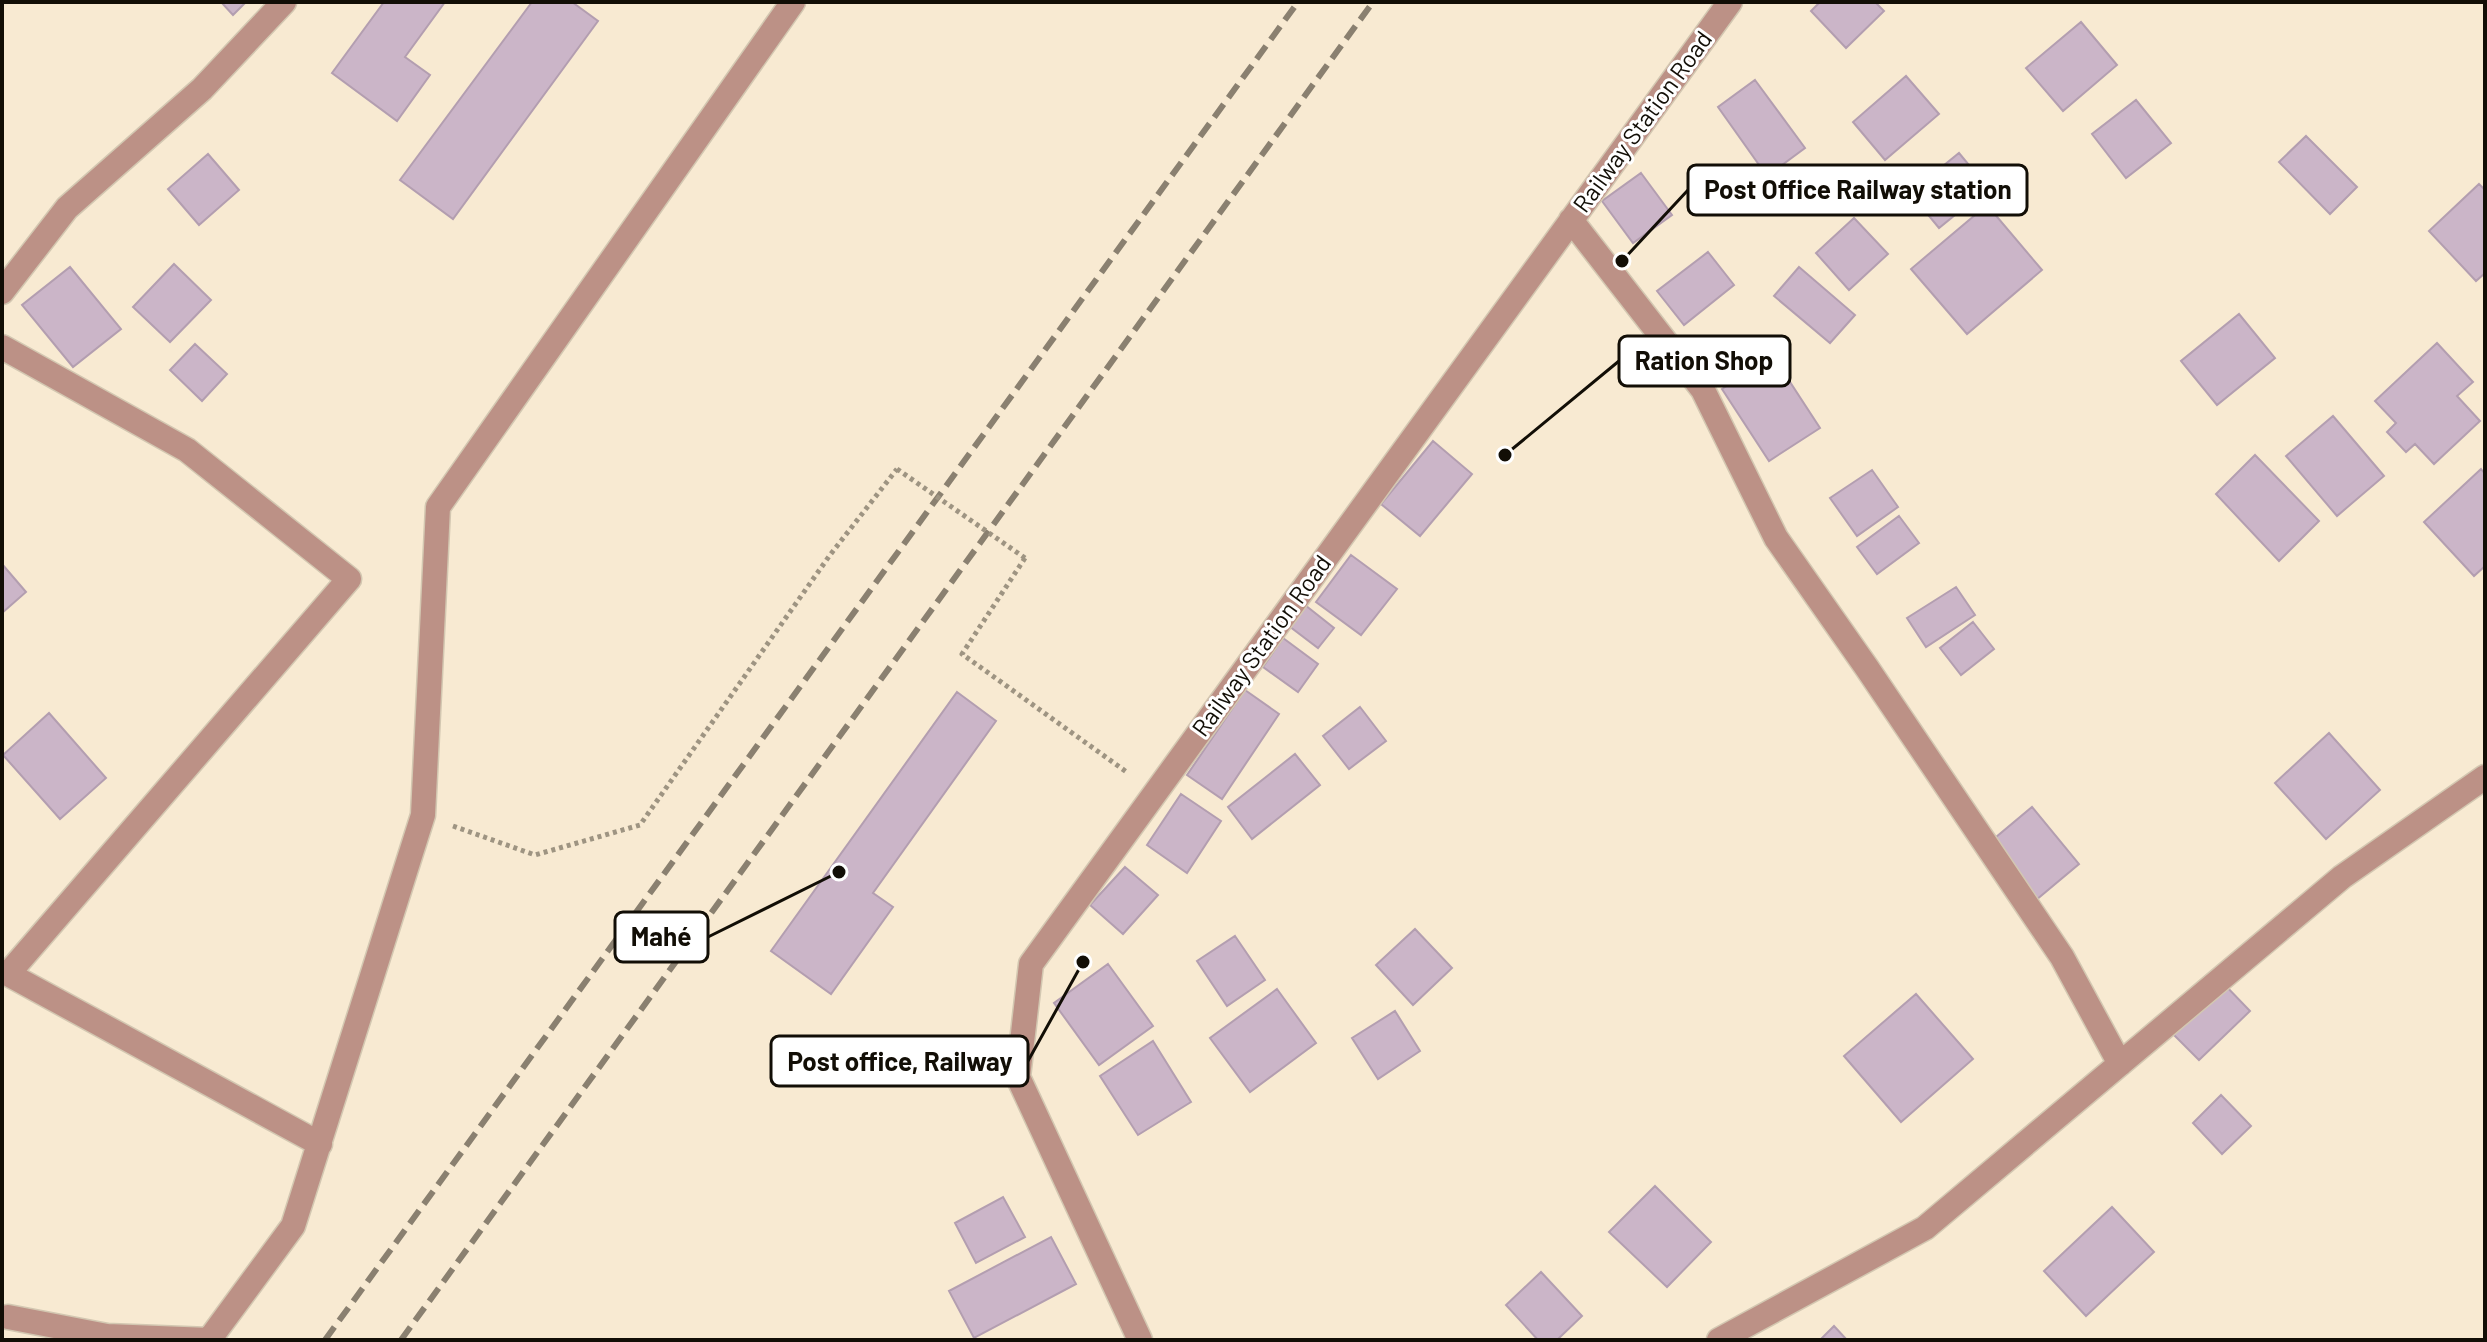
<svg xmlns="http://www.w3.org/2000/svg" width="2487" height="1342" font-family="Barlow,sans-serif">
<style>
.building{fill:#cbb5c8;stroke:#b39eb0;stroke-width:2}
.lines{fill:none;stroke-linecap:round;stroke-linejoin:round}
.minor-casing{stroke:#d3c7b1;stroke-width:27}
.path{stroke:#9e9482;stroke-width:5;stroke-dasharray:4 4;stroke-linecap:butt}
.minor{stroke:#bc9186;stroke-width:24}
.rail{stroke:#8a8070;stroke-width:6;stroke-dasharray:16 8;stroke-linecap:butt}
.path-bridge{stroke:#9e9482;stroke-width:5;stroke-dasharray:4 4;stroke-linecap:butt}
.labels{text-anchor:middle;stroke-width:6;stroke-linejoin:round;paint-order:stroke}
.street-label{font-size:24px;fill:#120e06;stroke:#fff}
.leader{fill:none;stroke:#120e06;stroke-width:3}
.callout-dot{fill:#120e06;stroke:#fff;stroke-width:3}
.callout{fill:#fff;stroke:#120e06;stroke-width:3}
.callout-label{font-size:26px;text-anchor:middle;font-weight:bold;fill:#120e06}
</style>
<rect width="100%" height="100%" fill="#f8ead2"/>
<!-- building -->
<path class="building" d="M221 2H246L233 15Z
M384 2H445L405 57 430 75 397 121 332 73Z
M532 2H572L598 21 453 219 400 180Z
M1820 2H1875L1884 11 1846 48 1811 11Z
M2081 22 2117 65 2063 111 2026 68Z
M1906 76 1939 114 1885 160 1853 122Z
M1755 80 1805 148 1767 176 1718 107Z
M2136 100 2171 143 2126 178 2092 134Z
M2306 136 2357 187 2330 214 2279 162Z
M1959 153 1988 188 1939 228 1910 193Z
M208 154 239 190 199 225 168 189Z
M1641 173 1672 215 1633 243 1602 201Z
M2479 184 2485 190V273L2476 281 2429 231Z
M1987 205 2042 270 1967 334 1911 269Z
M1854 218 1888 254 1849 290 1816 253Z
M1708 252 1734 285 1684 325 1657 291Z
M174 264 211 300 170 342 133 307Z
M70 267 121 329 73 367 22 305Z
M1799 267 1855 315 1830 343 1774 296Z
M2239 314 2275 358 2217 405 2181 361Z
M2437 343 2473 382 2457 396 2480 421 2434 464 2415 444 2406 452 2387 432 2396 423 2375 401Z
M195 344 227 374 202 401 170 370Z
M1773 356 1820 428 1769 461 1722 389Z
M2333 416 2384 476 2337 516 2286 456Z
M1433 441 1472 474 1420 536 1381 504Z
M2255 455 2319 521 2279 561 2216 494Z
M2481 469 2485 474V566L2474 576 2424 522Z
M1872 470 1898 507 1857 536 1830 498Z
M1899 516 1919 543 1877 574 1857 547Z
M1351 555 1397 589 1361 635 1316 602Z
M2 564 26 592 2 613Z
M1956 587 1975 615 1926 647 1907 618Z
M1305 605 1334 628 1318 648 1289 626Z
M1973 622 1994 649 1961 675 1940 648Z
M1283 638 1318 664 1298 692 1263 667Z
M1245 690 1279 714 1222 799 1187 775Z
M957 692 996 721 873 893 893 907 831 994 771 951Z
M1360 707 1386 741 1349 769 1323 736Z
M49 713 106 778 60 819 3 755Z
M2329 733 2380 790 2326 839 2275 783Z
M1295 754 1320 785 1252 839 1228 807Z
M1181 794 1221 821 1187 873 1147 845Z
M2032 807 2079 864 2036 900 1989 843Z
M1125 867 1158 895 1123 934 1090 905Z
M1415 929 1452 968 1413 1005 1376 965Z
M1235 936 1265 980 1227 1006 1197 961Z
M1108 964 1153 1026 1099 1065 1054 1003Z
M2222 982 2250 1011 2199 1060 2171 1032Z
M1277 989 1316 1043 1250 1092 1210 1038Z
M1916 994 1973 1059 1901 1122 1844 1056Z
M1395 1011 1420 1051 1378 1079 1352 1038Z
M1153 1041 1191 1102 1138 1135 1100 1076Z
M2221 1095 2251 1126 2222 1154 2193 1123Z
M1655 1186 1711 1242 1667 1287 1609 1232Z
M1003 1197 1025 1237 976 1263 955 1223Z
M2112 1207 2154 1252 2086 1316 2044 1271Z
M1051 1237 1076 1284 974 1338 949 1291Z
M1541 1272 1582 1316 1557 1340H1538L1506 1305Z
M1834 1326 1847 1340H1820Z"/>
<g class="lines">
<!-- minor casing -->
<g class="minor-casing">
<path id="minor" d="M1571 220 1703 390 1776 538 1867 668 2062 957 2120 1064
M2 292 67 208 202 89 284 2
M2 347 187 450 349 579 8 974 320 1144
M8 1317 107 1336 209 1340
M209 1340 293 1226 423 815 438 507 793 2
M1140 1340 1018 1077 1031 964 1730 2
M1719 1340 1925 1228 2342 877 2485 777"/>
</g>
<!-- path -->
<path class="path" d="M1025 558 962 654 1128 773
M453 826 535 855 640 825 830 555 897 469"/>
<!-- minor -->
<use href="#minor" class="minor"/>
<!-- rail -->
<path class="rail" d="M325 1340 1298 2
M401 1340 1373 2"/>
<!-- path-bridge -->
<path class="path-bridge" d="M897 469 1025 558"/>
</g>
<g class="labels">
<!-- street labels -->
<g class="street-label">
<text transform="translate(1643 122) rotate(-54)" y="8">Railway Station Road</text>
<text transform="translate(1262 646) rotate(-54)" y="8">Railway Station Road</text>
</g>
</g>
<!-- callouts -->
<path class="leader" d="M1622 261L1688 190M1505 455L1619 361M839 872L708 937M1083 962L1028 1061"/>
<g class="callout-dot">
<circle cx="1622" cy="261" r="8"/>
<circle cx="1505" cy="455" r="8"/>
<circle cx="839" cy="872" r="8"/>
<circle cx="1083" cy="962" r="8"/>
</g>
<g class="callout">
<rect x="1688" y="165" width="339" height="50" rx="8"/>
<rect x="1619" y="336" width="171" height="50" rx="8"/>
<rect x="615" y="912" width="93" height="50" rx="8"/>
<rect x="771" y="1036" width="257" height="50" rx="8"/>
</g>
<g class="callout-label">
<text x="1858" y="199">Post Office Railway station</text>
<text x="1704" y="370">Ration Shop</text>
<text x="661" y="946">Mahé</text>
<text x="900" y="1071">Post office, Railway</text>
</g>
<!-- border -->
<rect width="2487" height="1342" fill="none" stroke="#120e06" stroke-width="8"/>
</svg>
